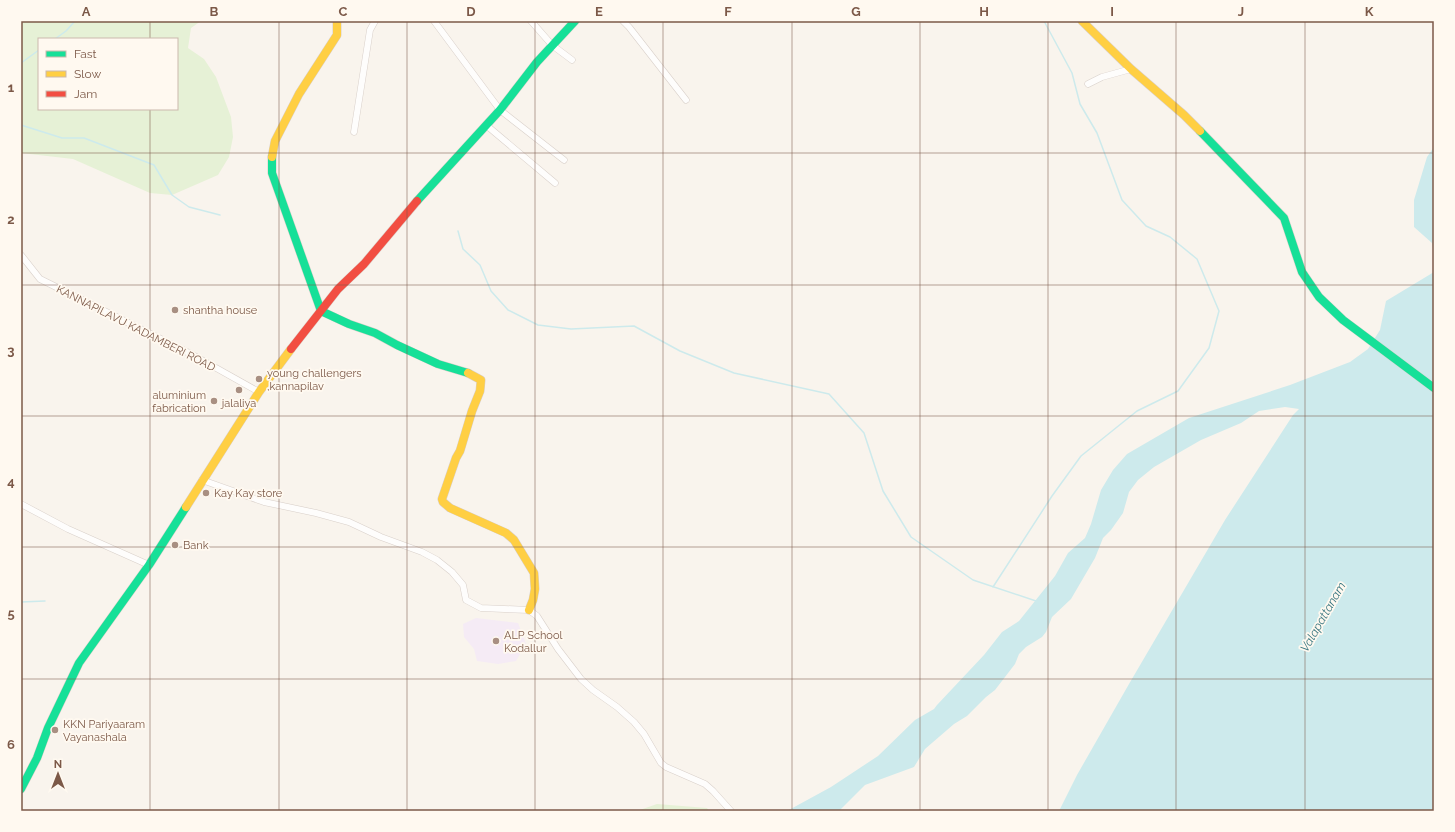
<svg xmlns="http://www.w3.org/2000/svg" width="1455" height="832" font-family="Raleway,sans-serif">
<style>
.education{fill:#f5ebf5}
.green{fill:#e6f1d6;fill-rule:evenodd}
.water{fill:#cdeaec}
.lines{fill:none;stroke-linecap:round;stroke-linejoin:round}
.stream{stroke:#cdeaec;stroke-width:1.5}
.street-casing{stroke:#d9d0ca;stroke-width:7}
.fast-casing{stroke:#d9cfc9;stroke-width:9}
.slow-casing{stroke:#d9cfc9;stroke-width:9}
.jam-casing{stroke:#d9cfc9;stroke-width:9}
.street{stroke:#fefdfc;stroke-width:6}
.fast{stroke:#16e098;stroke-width:8}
.slow{stroke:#ffcf43;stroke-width:8}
.jam{stroke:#f24e42;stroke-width:8}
.grid{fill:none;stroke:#7c5948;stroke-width:1;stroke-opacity:0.55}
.poi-dot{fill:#a88f82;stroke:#fff9f0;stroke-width:1.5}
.labels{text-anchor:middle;stroke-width:3.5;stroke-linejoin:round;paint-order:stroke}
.poi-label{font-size:11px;fill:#7c5948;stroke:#fff9f0;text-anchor:start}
.street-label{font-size:11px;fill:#7c5948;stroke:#fff9f0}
.water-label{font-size:12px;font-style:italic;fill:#3a7882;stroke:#fff9f0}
.neatline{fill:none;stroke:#7c5948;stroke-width:1.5}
.grid-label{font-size:13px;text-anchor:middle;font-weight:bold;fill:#7c5948}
</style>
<rect width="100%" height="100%" fill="#f9f4ed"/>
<!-- education -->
<path class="education" d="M476 618 518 623 526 644 516 661 498 664 477 661 474 649 464 637 463 624Z"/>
<!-- green -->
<path class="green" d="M21 21H201L191 28 188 48 204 59 216 77 231 117 233 137 229 157 218 175 172 195 150 193 73 159 21 153ZM39 39H177V109H39Z
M657 804 707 808 709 811H637Z"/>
<!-- water -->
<path class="water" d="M1434 147V253L1432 243 1414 227V200L1427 157Z
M1434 272V811H1059L1077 775 1129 684 1225 520 1293 415 1299 409 1285 407 1259 411 1241 423 1201 440 1154 467 1138 480 1129 492 1123 513 1111 530 1103 538 1095 558 1071 599 1052 617 1046 632 1042 637 1026 647 1019 654 1015 664 995 690 986 697 967 716 954 724 925 749 914 767 865 785 839 811H787L831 787 878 756 915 720 934 709 937 705 984 655 1002 632 1019 621 1055 576 1068 553 1085 538 1091 524 1101 490 1113 470 1127 454 1189 418 1290 385 1350 362 1368 349 1380 330 1386 301Z"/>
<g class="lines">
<!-- stream -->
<path class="stream" d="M55 39 66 31 75 21
M21 63 39 50
M21 125 62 138H84L154 165 172 195 189 207 220 215
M458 231 463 249 480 265 491 291 508 310 538 325 571 329 634 326 680 351 734 373 829 394 864 433 883 491 911 537 973 580 1036 601
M993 587 1052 496 1081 456 1137 411 1178 391 1209 348 1219 311 1197 259 1170 237 1146 226 1122 200 1097 133 1080 104 1072 73 1044 21
M21 602 45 601"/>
<!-- street casing -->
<g class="street-casing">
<path id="street" d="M434 21 500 110 564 160
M531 21 552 45 572 60
M623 21 629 27 686 100
M1088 84 1102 77 1131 69
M486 125 555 183
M354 132 370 30 375 21
M21 255 40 279 193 355 259 392
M202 480 264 502 316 513 349 522 381 537 422 552 437 560 452 572 463 585 466 600 481 608 529 610 537 616 558 649 581 679 593 690 617 707 634 722 644 734 661 763 666 767 705 784 713 791 731 811
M21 504 68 529 149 565"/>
</g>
<!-- fast casing -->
<g class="fast-casing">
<path id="fast" d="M1200 131 1284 218 1302 272 1319 297 1343 320 1434 388
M272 157V173L321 311 349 324 375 333 397 345 438 364 468 373
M417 201 500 110 537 62 575 21
M21 789 37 758 48 728 79 663 149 565 186 507"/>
</g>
<!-- slow casing -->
<g class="slow-casing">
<path id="slow" d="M1082 21 1131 69 1184 115 1200 131
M272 157 275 141 299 94 337 35V21
M468 373 481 380 480 391 472 411 460 451 456 458 442 499 443 502 450 508 506 533 514 540 534 573 535 589 533 600 529 610
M186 507 259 392 291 349"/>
</g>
<!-- jam casing -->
<g class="jam-casing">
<path id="jam" d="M291 349 338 289 364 264 417 201"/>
</g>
<!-- street -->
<use href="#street" class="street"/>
<!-- fast -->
<use href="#fast" class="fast"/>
<!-- slow -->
<use href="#slow" class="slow"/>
<!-- jam -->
<use href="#jam" class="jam"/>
</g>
<!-- grid -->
<path class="grid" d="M150 21V39M279 21V811M407 21V811M535 21V811M663 21V811M792 21V811M920 21V811M1048 21V811M1176 21V811M1305 21V811M150 109V811M21 153H1434M21 285H1434M21 416H1434M21 547H1434M21 679H1434"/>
<!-- markers -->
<g class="poi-dot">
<circle cx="175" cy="310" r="4"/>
<circle cx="259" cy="379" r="4"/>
<circle cx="239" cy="390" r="4"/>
<circle cx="214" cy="401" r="4"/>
<circle cx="206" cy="493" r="4"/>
<circle cx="175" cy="545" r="4"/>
<circle cx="496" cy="641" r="4"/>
<circle cx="55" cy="730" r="4"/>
</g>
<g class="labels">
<!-- poi labels -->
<g class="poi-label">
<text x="183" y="314">shantha house</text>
<text x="267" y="377">young challengers<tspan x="267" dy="13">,kannapilav</tspan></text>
<text x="206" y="399" text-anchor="end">aluminium<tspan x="206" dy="13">fabrication</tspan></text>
<text x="239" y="407" text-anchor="middle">jalaliya</text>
<text x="214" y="497">Kay Kay store</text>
<text x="183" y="549">Bank</text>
<text x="504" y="639">ALP School<tspan x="504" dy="13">Kodallur</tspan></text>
<text x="63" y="728">KKN Pariyaaram<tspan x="63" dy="13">Vayanashala</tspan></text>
</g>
<!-- street labels -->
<g class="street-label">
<text transform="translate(136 328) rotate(27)" y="4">KANNAPILAVU KADAMBERI ROAD</text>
</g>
<!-- water labels -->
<g class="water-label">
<text transform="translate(1323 617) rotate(-60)" y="4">Valapattanam</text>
</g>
</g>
<!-- border -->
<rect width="1455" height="832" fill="none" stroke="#fff9f0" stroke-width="44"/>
<!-- legend -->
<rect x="38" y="38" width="140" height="72" fill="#fff9f0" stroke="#cbb9ad"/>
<rect x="46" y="51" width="20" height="6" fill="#16e098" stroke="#cbb9ad"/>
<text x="74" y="58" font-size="12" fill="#7c5948">Fast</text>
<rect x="46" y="71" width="20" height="6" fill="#ffcf43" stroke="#cbb9ad"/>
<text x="74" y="78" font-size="12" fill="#7c5948">Slow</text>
<rect x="46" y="91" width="20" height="6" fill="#f24e42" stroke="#cbb9ad"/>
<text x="74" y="98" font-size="12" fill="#7c5948">Jam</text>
<!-- north arrow -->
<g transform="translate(58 774)" stroke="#fff9f0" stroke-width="3" paint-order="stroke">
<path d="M0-3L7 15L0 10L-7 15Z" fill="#7c5948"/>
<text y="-6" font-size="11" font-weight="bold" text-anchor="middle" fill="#7c5948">N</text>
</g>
<rect x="22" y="22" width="1411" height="788" class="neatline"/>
<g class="grid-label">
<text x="86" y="16">A</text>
<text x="214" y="16">B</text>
<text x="343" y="16">C</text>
<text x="471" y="16">D</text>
<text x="599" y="16">E</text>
<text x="728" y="16">F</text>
<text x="856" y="16">G</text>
<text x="984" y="16">H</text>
<text x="1112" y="16">I</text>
<text x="1241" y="16">J</text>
<text x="1369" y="16">K</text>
<text x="11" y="92">1</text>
<text x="11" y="224">2</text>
<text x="11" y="355">3</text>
<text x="11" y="486">4</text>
<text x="11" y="618">5</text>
<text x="11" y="749">6</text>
</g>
</svg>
